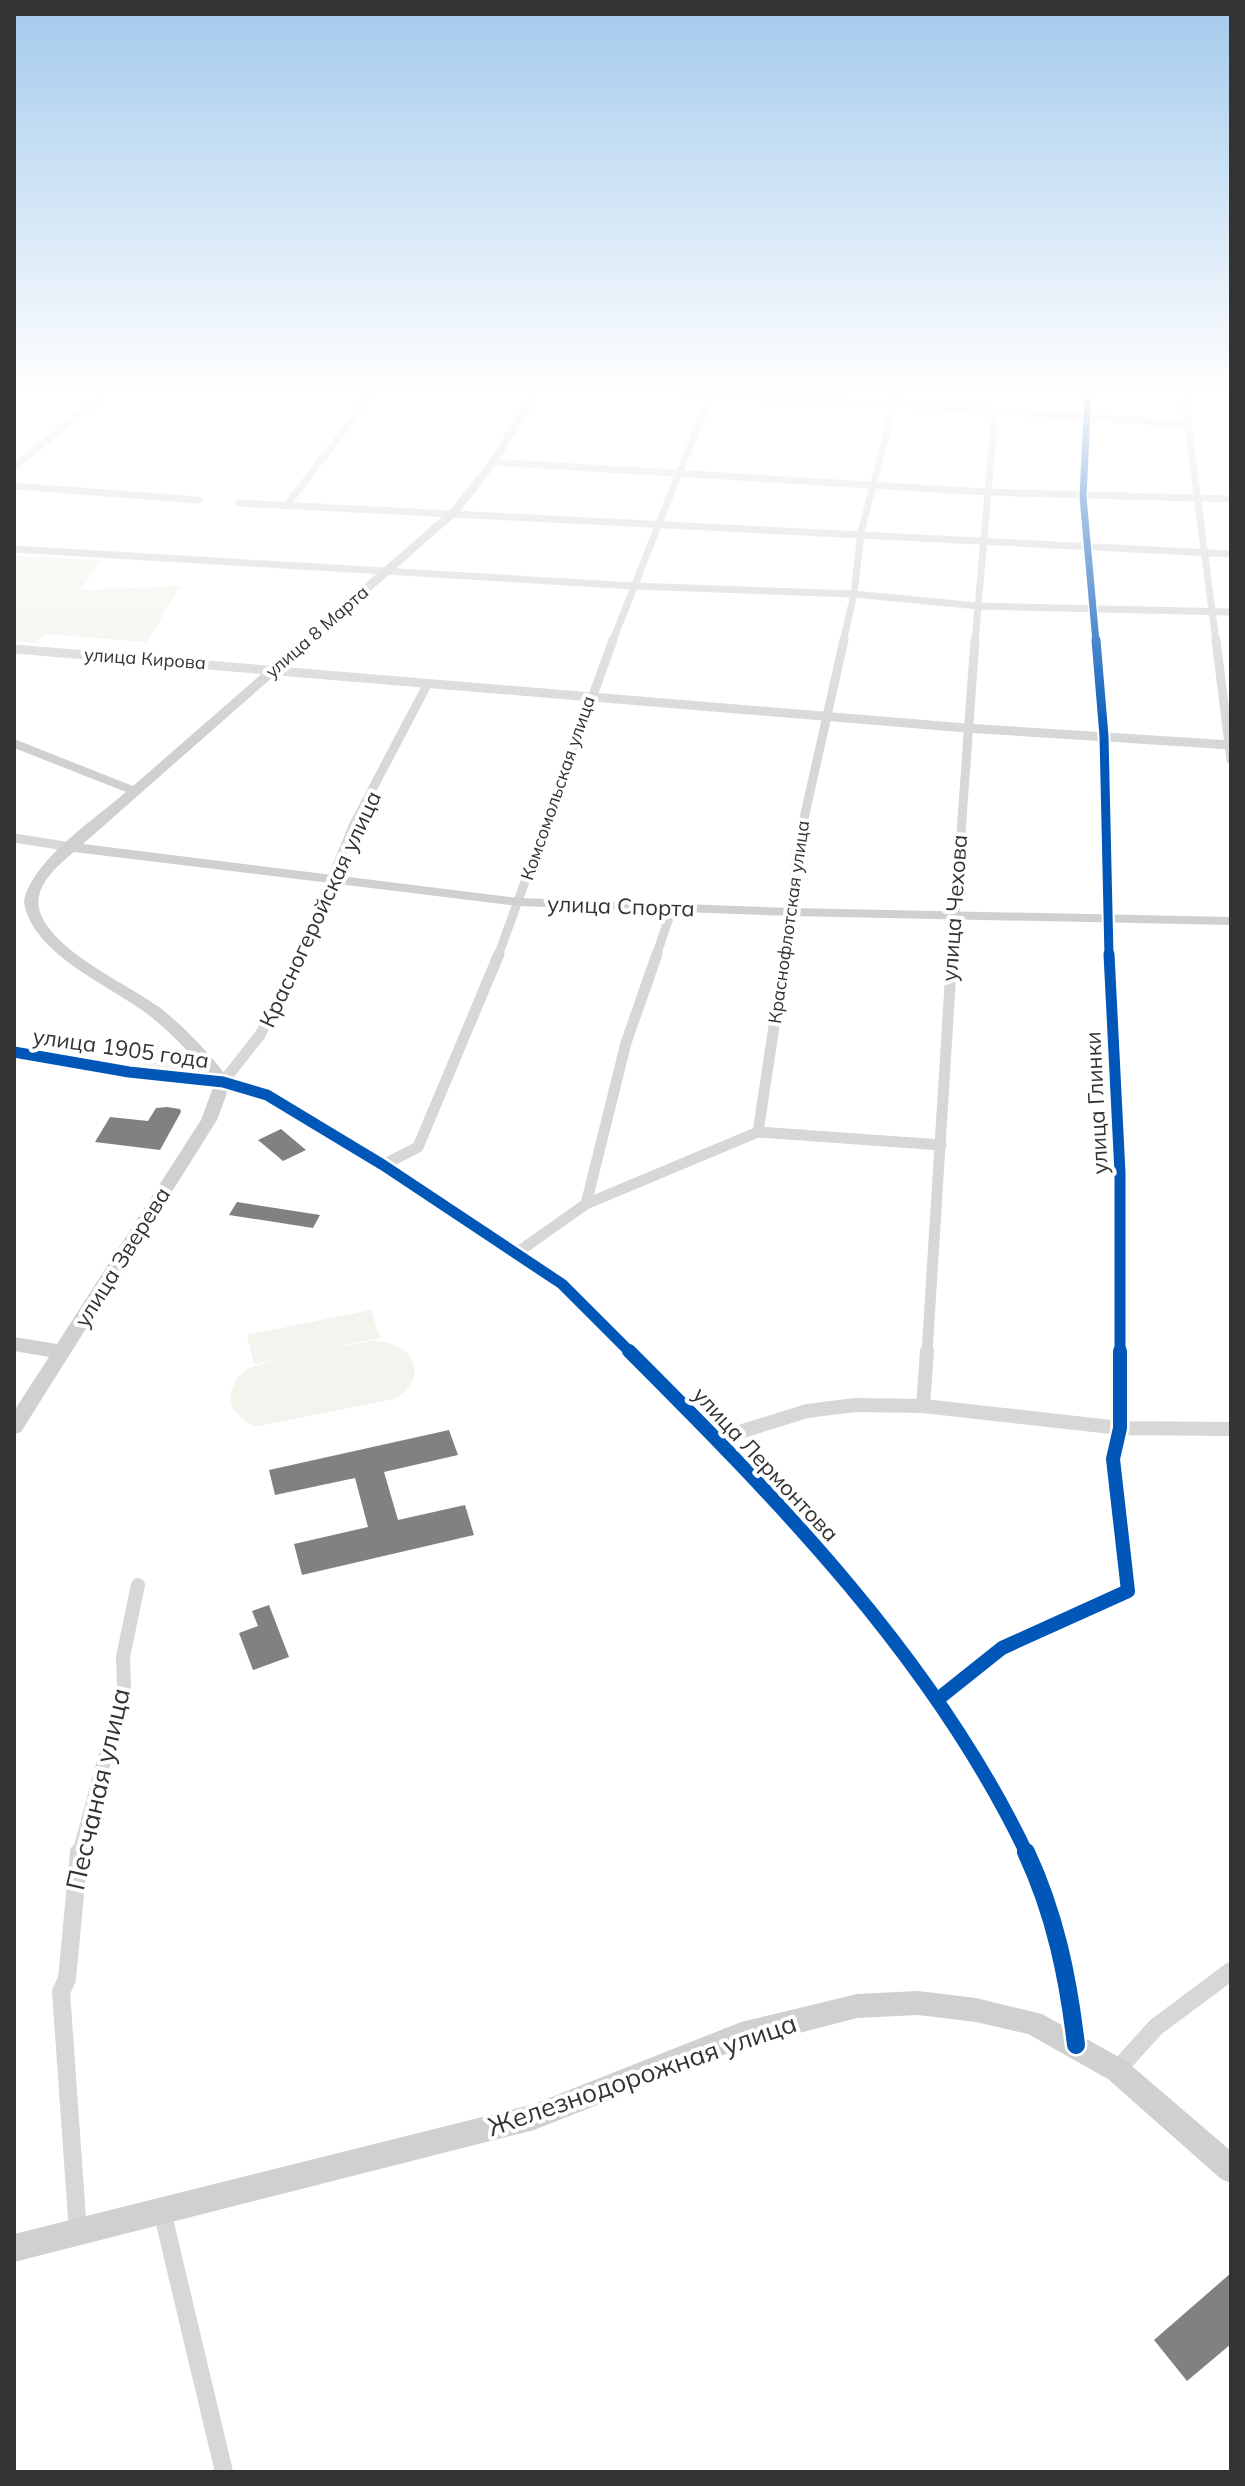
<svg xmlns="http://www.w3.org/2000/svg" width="1245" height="2486" font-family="Mulish,sans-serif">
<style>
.green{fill:#f1f5ed}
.building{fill:#818181}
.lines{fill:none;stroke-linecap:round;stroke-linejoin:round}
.street-far4{stroke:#d7d7d7;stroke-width:7}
.street-far3{stroke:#d7d7d7;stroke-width:9}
.street-far2{stroke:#d7d7d7;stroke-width:11}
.street-far1{stroke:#d7d7d7;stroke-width:14}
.street{stroke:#d7d7d7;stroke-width:18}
.secondary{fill:#d0d0d0;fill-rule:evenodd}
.cycleway-far4-casing{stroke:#fff;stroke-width:10}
.cycleway-far3-casing{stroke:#fff;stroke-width:13}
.cycleway-far2-casing{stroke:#fff;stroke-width:16}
.cycleway-far1-casing{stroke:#fff;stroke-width:19}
.cycleway-casing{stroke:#fff;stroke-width:23}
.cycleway-far4{stroke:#0057b8;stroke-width:7}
.cycleway-far3{stroke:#0057b8;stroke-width:9}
.cycleway-far2{stroke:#0057b8;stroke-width:11}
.cycleway-far1{stroke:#0057b8;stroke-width:14}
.cycleway{stroke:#0057b8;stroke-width:18}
.labels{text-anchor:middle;stroke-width:8;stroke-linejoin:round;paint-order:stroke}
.far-street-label{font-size:18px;fill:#333;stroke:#fff}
.street-label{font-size:22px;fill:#333;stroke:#fff}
.near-street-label{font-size:26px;fill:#333;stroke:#fff}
</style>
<rect width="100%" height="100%" fill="#fff"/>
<!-- green -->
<path class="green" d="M14 556 102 560 80 590 181 586 147 642 45 634 35 643 14 641Z
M155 1041 191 1076 139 1070Z
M371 1310 380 1338 254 1364 247 1335Z
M371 1341C412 1339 433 1377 394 1399L259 1426C250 1426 244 1421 238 1415 221 1398 236 1372 255 1366 291 1353 334 1349 371 1341Z"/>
<!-- building -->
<path class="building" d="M167 1107 180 1109 181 1112 160 1150 95 1142 110 1117 148 1121 156 1108Z
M281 1129 306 1150 283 1161 258 1140Z
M237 1202 320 1215 313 1228 229 1215Z
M449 1430 458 1455 384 1472 398 1520 465 1505 474 1535 302 1575 294 1544 368 1527 355 1478 275 1495 269 1470Z
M269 1605 289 1657 253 1670 239 1633 258 1626 252 1611Z
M1231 2273V2344L1187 2381 1154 2340Z"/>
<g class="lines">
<!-- street-far4 -->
<path class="street-far4" d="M647 393 895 404 1188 424
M1088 393 1083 497 1096 642
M1184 393 1216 642
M493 462 985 492 1231 499
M14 467 105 393
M14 486 199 500
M239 503 1231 554
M287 505 372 393
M14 549 634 586 854 594 978 606 1231 612
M612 642C646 559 676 475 713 393
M843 642 854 594 861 532 897 393
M975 642 995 411"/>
<!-- street-far3 -->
<path class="street-far3" d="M1096 640 1104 736 1109 956
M1216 640 1231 760
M14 649 966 728 1231 745
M14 838 71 847
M300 956 354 824 427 685
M498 956 613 640
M656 956 672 909
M784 956 796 854 844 640
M952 956 975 640"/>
<!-- street-far2 -->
<path class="street-far2" d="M1109 954 1120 1173V1353
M14 1052 129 1072 223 1082 267 1095 383 1165 562 1284 631 1353
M223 1082 260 1035 301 954
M758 1132 785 954
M383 1165 418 1147 499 954
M586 1204 758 1132 941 1145
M518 1252 586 1204 626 1043 657 954
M927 1353 952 954"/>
<!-- street-far1 -->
<path class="street-far1" d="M629 1351C779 1501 934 1659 1027 1854
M923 1406 927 1351
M717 1439 807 1411 855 1405 923 1406 1120 1428 1231 1429
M938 1699 1002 1648 1128 1591 1113 1459 1120 1428V1351
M79 1854 124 1686 123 1657 138 1585"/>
<!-- street -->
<path class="street" d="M1026 1852C1055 1914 1068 1977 1076 2045
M1117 2070 1156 2027 1231 1971
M162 2211 224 2472
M78 2232 61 1992 67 1979 79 1852"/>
<!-- secondary -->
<path class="secondary" d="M530 393H540L498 462 459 513 83 844 519 898 791 908 1231 917V925L791 916 519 906 74 852C57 866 32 887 40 912 54 952 126 983 159 1007 186 1028 211 1055 231 1082L217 1120 21 1432 14 1434V1411L49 1357 14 1351V1337L57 1344 201 1120 215 1082C195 1058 174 1035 150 1016 112 986 32 955 24 902 31 861 95 819 126 792L14 748V739L133 786 451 509 489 461Z
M918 1991 976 1998 1042 2014 1126 2061 1231 2151V2183L1221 2179 1108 2079 1028 2034 976 2022 918 2015 857 2018 741 2048 534 2130 14 2262V2234L534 2104 741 2022 857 1994Z"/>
<!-- cycleway-far4 casing -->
<g class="cycleway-far4-casing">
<path id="cycleway-far4" d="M1088 393 1083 497 1096 642"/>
</g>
<!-- cycleway-far3 casing -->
<g class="cycleway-far3-casing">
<path id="cycleway-far3" d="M1096 640 1104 736 1109 956"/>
</g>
<!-- cycleway-far2 casing -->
<g class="cycleway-far2-casing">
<path id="cycleway-far2" d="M1109 954 1120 1173V1353
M14 1052 129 1072 223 1082 267 1095 383 1165 562 1284 631 1353"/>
</g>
<!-- cycleway-far1 casing -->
<g class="cycleway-far1-casing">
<path id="cycleway-far1" d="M629 1351C779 1501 934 1659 1027 1854
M938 1699 1002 1648 1128 1591 1113 1459 1120 1428V1351"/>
</g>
<!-- cycleway casing -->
<g class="cycleway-casing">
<path id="cycleway" d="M1026 1852C1055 1914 1068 1977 1076 2045"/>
</g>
<!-- cycleway-far4 -->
<use href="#cycleway-far4" class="cycleway-far4"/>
<!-- cycleway-far3 -->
<use href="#cycleway-far3" class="cycleway-far3"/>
<!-- cycleway-far2 -->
<use href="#cycleway-far2" class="cycleway-far2"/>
<!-- cycleway-far1 -->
<use href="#cycleway-far1" class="cycleway-far1"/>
<!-- cycleway -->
<use href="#cycleway" class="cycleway"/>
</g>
<!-- sky -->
<linearGradient id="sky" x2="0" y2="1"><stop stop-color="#a3caec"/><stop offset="0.53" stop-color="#fff"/><stop offset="1" stop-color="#fff" stop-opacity="0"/></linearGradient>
<rect width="1245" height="741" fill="url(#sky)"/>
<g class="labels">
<!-- far-street labels -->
<g class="far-street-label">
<text transform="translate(317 632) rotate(-41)" y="6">улица 8 Марта</text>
<text transform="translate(145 659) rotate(4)" y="6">улица Кирова</text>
<text transform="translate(558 788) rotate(-71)" y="6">Комсомольская улица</text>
<text transform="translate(789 922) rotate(-82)" y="6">Краснофлотская улица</text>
</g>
<!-- street labels -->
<g class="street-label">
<text transform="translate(621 906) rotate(2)" y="8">улица Спорта</text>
<text transform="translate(954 908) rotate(-86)" y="8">улица Чехова</text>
<text transform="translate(320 909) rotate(-65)" y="8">Красногеройская улица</text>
<text transform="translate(121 1048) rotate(8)" y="8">улица 1905 года</text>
<text transform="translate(1096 1103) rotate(-93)" y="8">улица Глинки</text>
<text transform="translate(122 1257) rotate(-58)" y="8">улица Зверева</text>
<text transform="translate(766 1464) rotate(47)" y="8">улица Лермонтова</text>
</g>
<!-- near-street labels -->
<g class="near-street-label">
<text transform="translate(98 1789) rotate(-77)" y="9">Песчаная улица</text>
<text transform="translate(642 2075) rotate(-19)" y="9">Железнодорожная улица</text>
</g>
</g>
<!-- border -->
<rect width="1245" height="2486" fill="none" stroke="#333333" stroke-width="32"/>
</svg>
